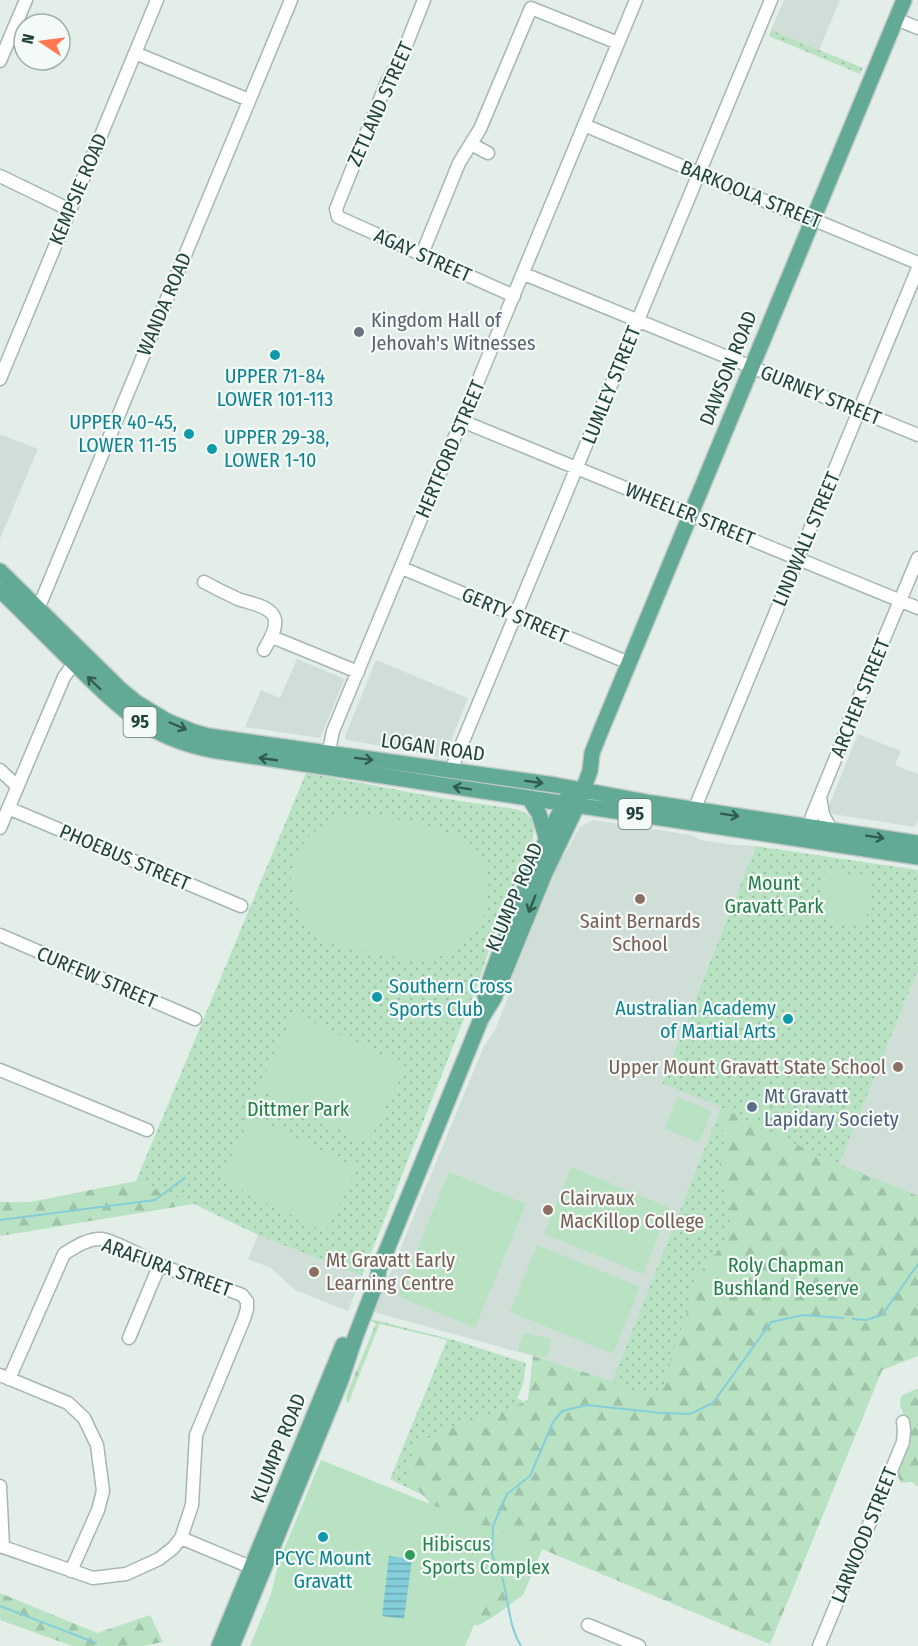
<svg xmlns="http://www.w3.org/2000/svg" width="918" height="1646" font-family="'Fira Sans Condensed',sans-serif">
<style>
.built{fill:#d0ded8}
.green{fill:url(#green-dots)}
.forest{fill:url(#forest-firs)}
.pitch{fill:#b9e2c3}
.water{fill:url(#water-rules)}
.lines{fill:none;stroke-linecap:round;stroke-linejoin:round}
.stream{stroke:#84ceda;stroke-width:2}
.minor-casing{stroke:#a5b7b0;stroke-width:15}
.major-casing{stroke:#c1cac7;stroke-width:18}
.minor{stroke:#fff;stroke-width:12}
.major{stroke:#62a996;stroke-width:15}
.oneway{stroke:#305c50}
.worship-dot{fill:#6b7280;stroke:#f4faf7;stroke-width:2}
.culture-dot{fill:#0f9aa8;stroke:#f4faf7;stroke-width:2}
.education-dot{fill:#8d6e63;stroke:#f4faf7;stroke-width:2}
.service-dot{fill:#5c6f8a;stroke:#f4faf7;stroke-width:2}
.leisure-dot{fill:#2e9e5b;stroke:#f4faf7;stroke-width:2}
.labels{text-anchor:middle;stroke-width:4.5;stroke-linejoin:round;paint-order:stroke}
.shield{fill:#f4faf7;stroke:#607971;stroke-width:1.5}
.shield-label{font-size:18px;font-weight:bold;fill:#204238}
.street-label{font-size:20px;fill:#204238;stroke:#f4faf7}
.worship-label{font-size:20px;fill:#5b616d;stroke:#f4faf7;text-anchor:start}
.culture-label{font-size:20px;fill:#0d838f;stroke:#f4faf7}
.park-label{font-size:20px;fill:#257e46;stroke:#f4faf7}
.education-label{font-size:20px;fill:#785e54;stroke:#f4faf7;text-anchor:start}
.service-label{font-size:20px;fill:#4e5e75;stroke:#f4faf7;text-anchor:start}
.leisure-label{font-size:20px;fill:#27864d;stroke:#f4faf7;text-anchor:start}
</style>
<defs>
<pattern id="green-dots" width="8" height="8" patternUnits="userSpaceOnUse" patternTransform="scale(1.5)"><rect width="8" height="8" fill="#b9e2c3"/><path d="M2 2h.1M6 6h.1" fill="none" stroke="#9fc3a8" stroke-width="1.8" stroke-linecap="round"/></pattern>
<pattern id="forest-firs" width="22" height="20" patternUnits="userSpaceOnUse" patternTransform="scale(1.5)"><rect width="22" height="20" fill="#b9e2c3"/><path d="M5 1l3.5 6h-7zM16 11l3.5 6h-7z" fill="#9fc3a8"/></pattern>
<pattern id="water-rules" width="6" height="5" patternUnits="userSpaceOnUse" patternTransform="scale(1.5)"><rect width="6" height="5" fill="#84ceda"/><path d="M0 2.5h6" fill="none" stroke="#6ca9b2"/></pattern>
</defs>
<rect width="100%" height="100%" fill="#e3eee9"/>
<!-- built -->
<path class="built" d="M784 0H840L819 50 771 30Z
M0 434 38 449 0 539Z
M297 659 345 679 320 738 245 727 261 690 280 698Z
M376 660 468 698 445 756 441 758 395 748 346 740 345 736Z
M858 734 901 751 895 765 918 774V819L915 827 832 814 829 812 828 808Z
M593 820 691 835 700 840 734 845 756 846 662 1082 721 1107 612 1381 533 1356 374 1312 484 1046 495 1030 507 1000 511 980 559 864 580 827Z
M918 970V1196L838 1165Z
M258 1235 362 1276 348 1311 295 1290 271 1268 248 1259Z"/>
<!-- green -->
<path class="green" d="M771 30 863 68 860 74 769 36Z
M306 773 447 799 515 809 522 811 528 815 532 821 534 829 532 845 495 932 479 981 362 1276 258 1235 194 1204 136 1181Z
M756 846 918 870V970L839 1164 918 1196 882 1370 770 1644 542 1549 612 1381 721 1107 662 1083Z
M371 1319 454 1340 526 1363 523 1385 517 1398 523 1401 424 1496 390 1479 447 1340 376 1323 370 1321Z"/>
<!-- forest -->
<path class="forest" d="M721 1107 834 1163 918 1196V1356L882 1370 770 1644 542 1549 523 1595 493 1617 479 1625H459L436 1537 429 1502 407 1477 414 1447C423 1442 433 1434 443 1430 470 1419 502 1416 528 1399L533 1356 612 1381 634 1393H657L666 1381 673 1350 686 1317 694 1280 717 1252 728 1235 731 1211 718 1174 724 1146Z
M136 1181 194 1204 0 1236V1202H30Z
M376 1323H380L348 1404 346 1398 348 1391Z
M916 1389H918V1487L912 1482 901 1483 896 1472 900 1455 907 1449 909 1426 900 1406 901 1396Z
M0 1593 97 1633 150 1615 163 1642 143 1646H72L0 1620Z"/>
<!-- pitch -->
<path class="pitch" d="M350 815C403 816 506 830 486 907 481 925 469 944 451 952 427 963 405 959 380 954 363 951 342 950 327 941 314 934 304 920 298 907 295 900 292 893 291 885 290 879 292 873 293 867 299 838 323 822 350 815Z
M825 870 873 879 865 926 817 918Z
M295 1013 405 1067 367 1143 258 1089Z
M677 1097 712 1111 699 1143 665 1129Z
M251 1116 357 1168 325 1232 220 1180Z
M571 1167 670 1208 643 1274 544 1234Z
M449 1172 526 1204 475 1328 398 1296Z
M537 1245 640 1287 613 1354 510 1312Z
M523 1333 551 1339 547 1358 518 1351Z
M321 1460 542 1549 523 1595 492 1583 465 1646H250L271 1594 279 1561Z"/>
<!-- water -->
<path class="water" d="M389 1556 412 1559 404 1619 382 1616Z"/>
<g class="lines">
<!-- stream -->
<path class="stream" d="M0 1220 155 1200 185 1178
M853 1319 866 1320 882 1315 918 1264
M497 1569 492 1554 493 1526 507 1494 530 1476 553 1422 562 1411 587 1405 661 1413 690 1414 713 1403 771 1322 804 1315 843 1318
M502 1577C509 1600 508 1625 521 1646
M0 1606 96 1643"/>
<!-- minor casing -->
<g class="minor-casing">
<path id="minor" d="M424 0 403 53 387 82 336 209 338 217 514 296
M896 19 918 28
M135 53 249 100
M0 61 26 0
M584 125 803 217 819 222 918 263
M471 144 488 153
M0 176 70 210
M422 254 459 163 480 129 531 8 618 43
M524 274 918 435
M0 379 157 0
M462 421 918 608
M402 568 629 663
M204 582C215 588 227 594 238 599 248 603 267 605 273 615 280 625 269 641 264 650
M38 609 291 0
M272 637 358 672
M327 760 333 731 636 0
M0 770 17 786
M451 770 771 0
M820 797 823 815 832 831
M8 808 241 906
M694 810 918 268
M0 828 64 677 78 658
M808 833 812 816 841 745 848 724 918 558
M0 935 195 1019
M0 1070 147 1130
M129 1338 160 1264
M0 1375 68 1403 84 1418 97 1445 103 1491 98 1510 71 1571
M0 1486 3 1547
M181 1538 260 1571
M0 1546 93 1578 126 1574 159 1559 173 1548 181 1538 192 1505 196 1435 244 1319 247 1309V1301L242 1295C215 1284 186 1276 158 1264 145 1258 115 1241 102 1239 88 1238 75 1247 64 1254L9 1379
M588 1625 639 1646
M819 1646 903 1442 904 1430 903 1422"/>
</g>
<!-- major casing -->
<g class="major-casing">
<path id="major" d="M0 571 120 689 137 703 167 721 194 732 208 736 555 785 652 803 918 843
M0 590C27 616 53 643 79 668 123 711 149 737 211 750L918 857
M529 798 539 814 546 837
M485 998C488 982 495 966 501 950 519 896 542 847 568 796
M219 1646 343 1345
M232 1646 341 1380 356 1335 377 1281 379 1269 481 1019 494 998 545 873 577 806 590 771 592 753 602 728 904 0"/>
</g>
<!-- minor -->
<use href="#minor" class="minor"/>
<!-- major -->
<use href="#major" class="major"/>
</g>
<!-- one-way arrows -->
<defs><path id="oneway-shaft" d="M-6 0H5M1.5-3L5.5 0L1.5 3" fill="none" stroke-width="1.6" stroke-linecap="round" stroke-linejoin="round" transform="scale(1.5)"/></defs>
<g class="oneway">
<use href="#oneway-shaft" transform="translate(94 683) rotate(-136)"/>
<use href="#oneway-shaft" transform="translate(178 726) rotate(23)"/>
<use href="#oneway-shaft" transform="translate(268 759) rotate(-172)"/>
<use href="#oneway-shaft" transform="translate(364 759) rotate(7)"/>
<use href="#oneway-shaft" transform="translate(534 782) rotate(8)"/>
<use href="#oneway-shaft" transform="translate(462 788) rotate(-171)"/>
<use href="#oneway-shaft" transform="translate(730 815) rotate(9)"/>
<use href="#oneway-shaft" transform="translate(875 837) rotate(9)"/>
<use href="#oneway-shaft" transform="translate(532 904) rotate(112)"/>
</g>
<!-- markers -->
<circle class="worship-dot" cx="359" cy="332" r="6"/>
<g class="culture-dot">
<circle cx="275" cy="355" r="6"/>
<circle cx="189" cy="434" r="6"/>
<circle cx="212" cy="449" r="6"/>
<circle cx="377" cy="997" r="6"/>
<circle cx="788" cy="1019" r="6"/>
<circle cx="323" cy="1537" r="6"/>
</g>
<g class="education-dot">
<circle cx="640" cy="899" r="6"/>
<circle cx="898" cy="1067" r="6"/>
<circle cx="548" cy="1210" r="6"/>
<circle cx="314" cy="1272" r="6"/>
</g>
<circle class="service-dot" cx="752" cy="1107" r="6"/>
<circle class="leisure-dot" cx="410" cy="1555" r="6"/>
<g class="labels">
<!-- shield labels -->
<g class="shield">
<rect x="123.5" y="707" width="33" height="30" rx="4.5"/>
<rect x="618.5" y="799" width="33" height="30" rx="4.5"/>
</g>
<g class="shield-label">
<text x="140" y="728">95</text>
<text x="635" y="820">95</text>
</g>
<!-- street labels -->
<g class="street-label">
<text transform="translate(380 104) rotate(-66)" y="7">ZETLAND STREET</text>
<text transform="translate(78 189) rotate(-67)" y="7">KEMPSIE ROAD</text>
<text transform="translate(751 194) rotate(22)" y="7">BARKOOLA STREET</text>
<text transform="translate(423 255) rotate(24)" y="7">AGAY STREET</text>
<text transform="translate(164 304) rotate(-67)" y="7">WANDA ROAD</text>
<text transform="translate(728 368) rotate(-68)" y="7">DAWSON ROAD</text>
<text transform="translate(611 385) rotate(-68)" y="7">LUMLEY STREET</text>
<text transform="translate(821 395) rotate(22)" y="7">GURNEY STREET</text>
<text transform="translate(450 449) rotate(-67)" y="7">HERTFORD STREET</text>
<text transform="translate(690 514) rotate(22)" y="7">WHEELER STREET</text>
<text transform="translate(806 539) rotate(-67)" y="7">LINDWALL STREET</text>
<text transform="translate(515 615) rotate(23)" y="7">GERTY STREET</text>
<text transform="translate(860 698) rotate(-68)" y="7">ARCHER STREET</text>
<text transform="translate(433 747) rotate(8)" y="7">LOGAN ROAD</text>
<text transform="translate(125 857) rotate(23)" y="7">PHOEBUS STREET</text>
<text transform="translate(514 897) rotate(-67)" y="7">KLUMPP ROAD</text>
<text transform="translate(97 977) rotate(23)" y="7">CURFEW STREET</text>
<text transform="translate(167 1267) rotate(20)" y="7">ARAFURA STREET</text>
<text transform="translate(278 1448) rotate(-68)" y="7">KLUMPP ROAD</text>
<text transform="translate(864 1535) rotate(-68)" y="7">LARWOOD STREET</text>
</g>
<!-- worship labels -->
<g class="worship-label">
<text x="371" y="327">Kingdom Hall of<tspan x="371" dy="23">Jehovah's Witnesses</tspan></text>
</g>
<!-- culture labels -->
<g class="culture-label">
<text x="275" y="383">UPPER 71-84<tspan x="275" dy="23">LOWER 101-113</tspan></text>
<text x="177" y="429" text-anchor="end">UPPER 40-45,<tspan x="177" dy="23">LOWER 11-15</tspan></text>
<text x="224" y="444" text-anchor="start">UPPER 29-38,<tspan x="224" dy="23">LOWER 1-10</tspan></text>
<text x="389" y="993" text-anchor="start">Southern Cross<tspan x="389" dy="23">Sports Club</tspan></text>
<text x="776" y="1015" text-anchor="end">Australian Academy<tspan x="776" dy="23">of Martial Arts</tspan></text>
<text x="323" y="1565">PCYC Mount<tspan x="323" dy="23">Gravatt</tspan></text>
</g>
<!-- park labels -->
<g class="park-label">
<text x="774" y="890">Mount<tspan x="774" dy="23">Gravatt Park</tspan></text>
<text x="298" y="1116">Dittmer Park</text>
<text x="786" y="1272">Roly Chapman<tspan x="786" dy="23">Bushland Reserve</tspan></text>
</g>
<!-- education labels -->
<g class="education-label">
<text x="640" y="928" text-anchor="middle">Saint Bernards<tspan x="640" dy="23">School</tspan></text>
<text x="886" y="1074" text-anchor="end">Upper Mount Gravatt State School</text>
<text x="560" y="1205">Clairvaux<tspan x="560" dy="23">MacKillop College</tspan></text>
<text x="326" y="1267">Mt Gravatt Early<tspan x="326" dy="23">Learning Centre</tspan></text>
</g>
<!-- service labels -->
<g class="service-label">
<text x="764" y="1103">Mt Gravatt<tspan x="764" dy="23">Lapidary Society</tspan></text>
</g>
<!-- leisure labels -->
<g class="leisure-label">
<text x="422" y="1551">Hibiscus<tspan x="422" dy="23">Sports Complex</tspan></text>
</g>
</g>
<!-- north arrow -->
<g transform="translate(42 42) rotate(283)"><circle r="28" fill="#f4faf7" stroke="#9fb0ab" stroke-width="1.5"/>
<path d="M0-4.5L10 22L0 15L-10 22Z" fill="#ff7850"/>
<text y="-9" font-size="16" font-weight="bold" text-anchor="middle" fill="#204238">N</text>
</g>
</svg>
